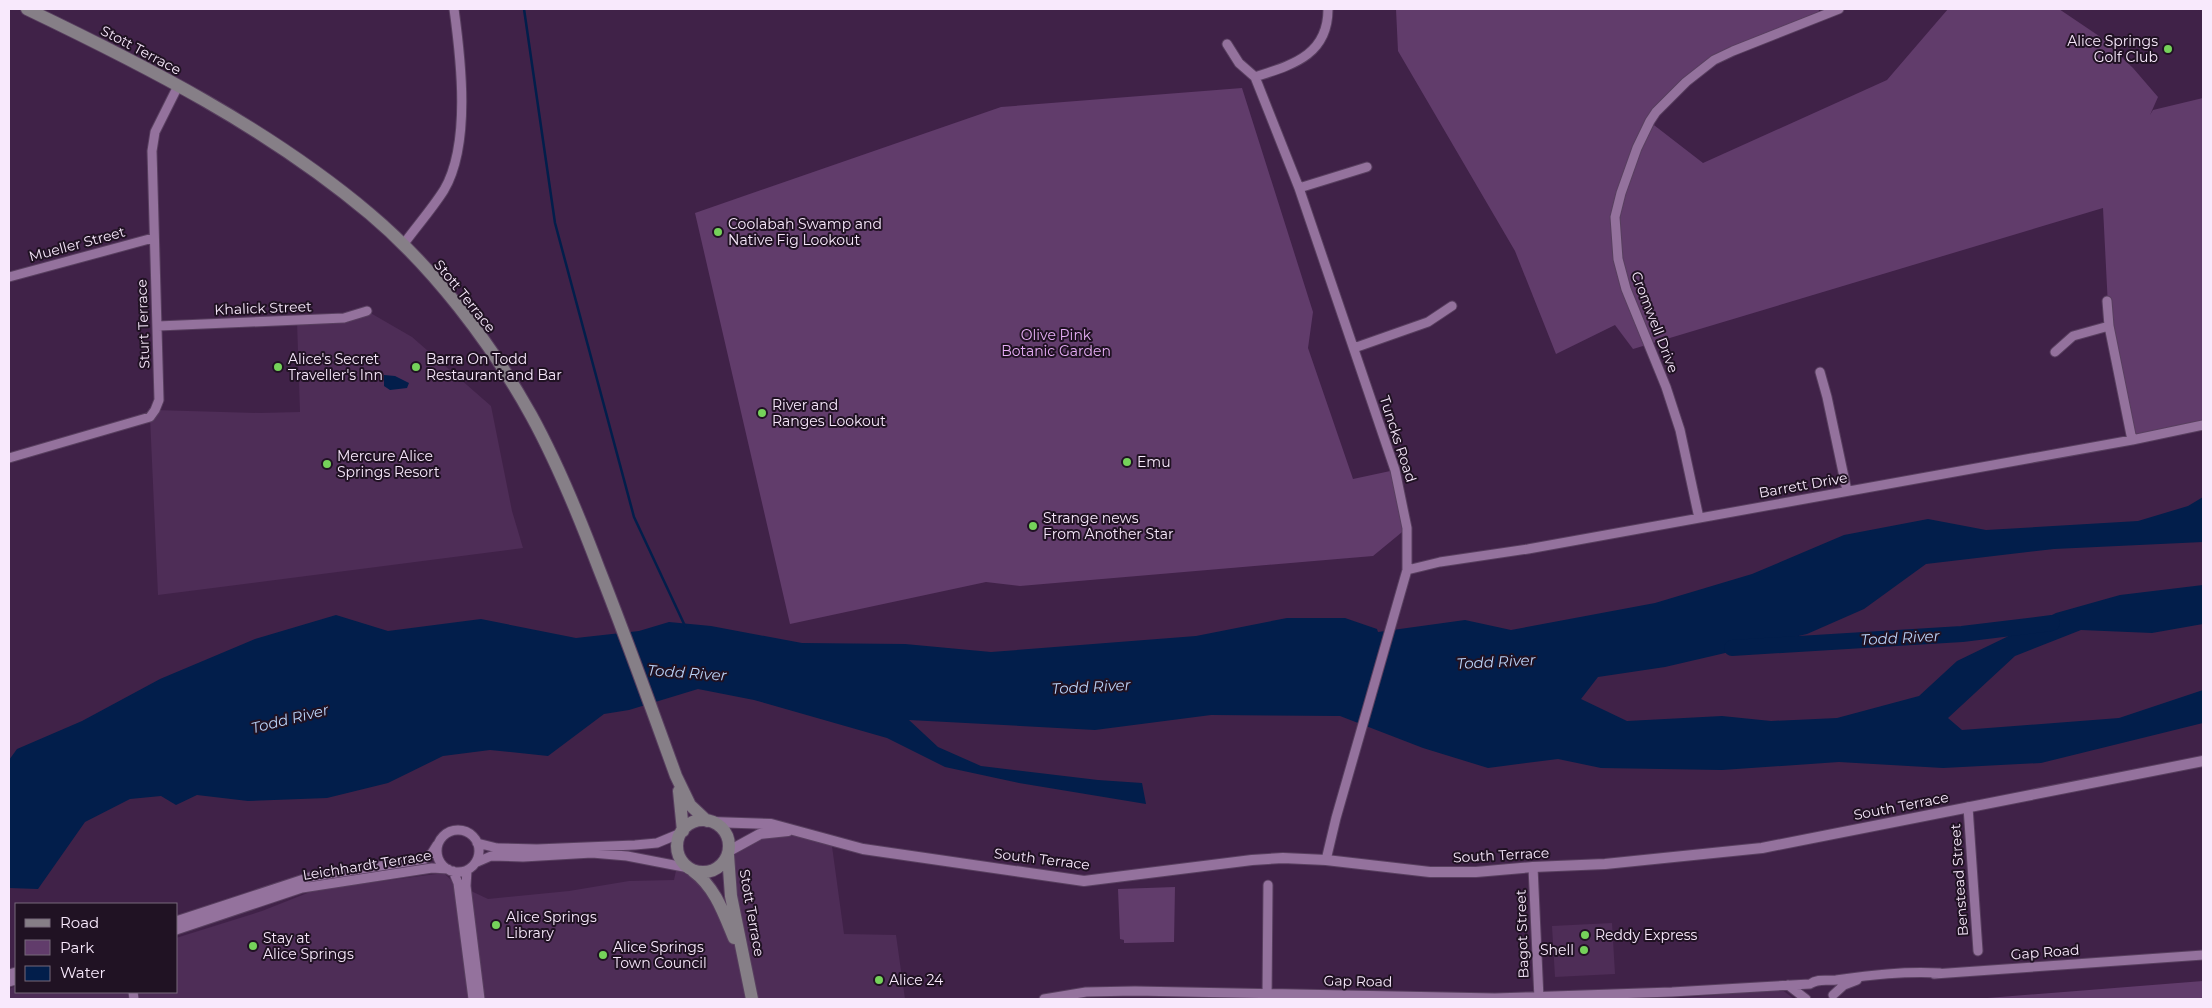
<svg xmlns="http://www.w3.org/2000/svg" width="2212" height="1008" font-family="Montserrat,sans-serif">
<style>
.built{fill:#4e2d57}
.green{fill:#613c6b}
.water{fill:#021e4b}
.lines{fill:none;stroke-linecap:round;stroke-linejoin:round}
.stream{stroke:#021e4b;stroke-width:2.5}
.river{stroke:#021e4b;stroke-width:16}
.minor-casing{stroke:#583f5f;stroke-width:11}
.tertiary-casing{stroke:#583f5f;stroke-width:12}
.secondary-casing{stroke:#583f5f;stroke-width:14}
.minor{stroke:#94729d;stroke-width:9}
.tertiary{stroke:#94729d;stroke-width:10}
.secondary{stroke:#867f87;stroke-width:12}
.poi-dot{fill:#75d25a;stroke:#201223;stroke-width:2}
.labels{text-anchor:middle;stroke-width:4;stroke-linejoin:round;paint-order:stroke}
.poi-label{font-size:14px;fill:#f8e9fc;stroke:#201223;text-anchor:start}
.street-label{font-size:14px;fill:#f8e9fc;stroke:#201223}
.park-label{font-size:14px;fill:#e7aef6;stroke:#201223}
.water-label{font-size:15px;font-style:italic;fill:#b9d1f6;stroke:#201223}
</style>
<rect width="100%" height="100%" fill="#402248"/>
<!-- built -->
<path class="built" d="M367 311 412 337 491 406 512 511 523 548 158 595 150 417 155 410 260 413 300 412 297 321Z
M781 831 831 839 844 934 896 935 905 999H9V989L16 986V992H176V938L262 911 315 890 444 873 454 883 488 899 569 891 629 881 674 880 677 866H687L725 917 747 974 729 851Z
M1612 923 1615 974 1555 977 1552 926Z
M1781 989 1794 999H1672Z"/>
<!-- green -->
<path class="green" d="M1396 9H1818L1822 16 1714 60 1650 122 1703 163 1887 80 1948 9H2059L2099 36 2133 68 2158 97 2150 115 2153 110 2203 98V425L2132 440 2109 326 2103 208 1633 349 1615 325 1556 354 1515 251 1398 51Z
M1242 88 1313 312 1308 348 1353 479 1395 470 1407 528 1373 556 1020 586 986 582 790 624 695 213 1001 107Z
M1175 887 1174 942 1124 943V940L1120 939 1118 889Z
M2203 981V999H1975Z"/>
<!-- water -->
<path class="water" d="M384 375 395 376 409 383 407 388 390 390 384 386Z
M2203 497V542L2054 549 1926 564 1864 609 1807 634 1665 667 1598 677 1581 699 1627 721 1722 716 1771 721 1837 718 1919 696 1957 661 2056 613 2120 595 2203 585V624L2152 633 2081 630 2015 656 1948 718 1962 730 2119 718 2203 690V723L2041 763 1943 768 1839 762 1722 770 1601 768 1558 759 1488 768 1423 748 1340 716 1211 715 1095 730 909 720 938 747 981 766 1098 780 1142 783 1146 804 1019 783 945 767 887 738 754 700 698 689 629 710 604 714 548 756 490 750 443 756 388 783 327 798 248 801 197 795 176 805 161 796 130 799 85 822 38 889 9 888V760L17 749 82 721 160 679 255 639 336 615 388 631 481 619 576 638 639 631 669 622 711 626 802 643 905 644 991 652 1196 636 1287 618H1345L1377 629 1378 632 1465 620 1511 630 1655 603 1752 574 1844 535 1928 519 1986 530 2138 521 2188 506Z"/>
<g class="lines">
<!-- stream -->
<path class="stream" d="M524 9 555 223 634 517 685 626"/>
<!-- river -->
<path class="river" d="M1732 648 1962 634 2052 623"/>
<!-- minor casing -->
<g class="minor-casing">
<path id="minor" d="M1227 44 1239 63 1255 77 1299 188 1395 470 1407 528V570L1336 818 1326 860
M1255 77C1291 65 1328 56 1328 9
M1299 188 1367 167
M403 245C416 227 432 209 444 190 471 144 461 60 454 9
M9 277 153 238
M2107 301 2109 326 2132 440
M158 326 344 318 367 311
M1354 348 1428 322 1452 306
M2055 352 2073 336 2109 326
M1820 372 1827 397 1847 491
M9 458 150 417 155 410 159 400 152 151 155 132 178 86
M1699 518 1680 430 1666 387 1626 289 1618 259 1615 217 1621 193 1637 148 1650 121 1656 112 1686 82 1714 60 1733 51 1839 9
M1407 570 1440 562 1528 549 2132 440 2203 425
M1968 807 1978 951
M437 851a21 21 0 1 1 42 0a21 21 0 1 1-42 0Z
M477 843 497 848 537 849 635 845 657 843 681 833
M475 863 491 856 523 857 592 853 627 856 689 868
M1533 867 1539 999
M467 870 466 886 480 999
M453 871 458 883 473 999
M176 921 310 877 425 859 432 853 437 845
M176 930 302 888 432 868 448 869
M9 974 16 972
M1934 974 2203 955
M9 982 16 980
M1788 985 1806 999
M133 992 134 999
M1833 995 1844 985 1857 980
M1044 999 1086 992 1135 991 1495 998 1672 992 1810 984C1818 978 1827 981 1836 980 1871 975 1904 971 1940 973
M1267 999 1268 885"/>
</g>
<!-- tertiary casing -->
<g class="tertiary-casing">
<path id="tertiary" d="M711 822 771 824 863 849 1084 881 1252 860 1283 858 1326 860 1430 872H1476L1533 867 1605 864 1762 848 2203 761
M729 851 760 834 788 831"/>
</g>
<!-- secondary casing -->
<g class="secondary-casing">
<path id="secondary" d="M27 9C146 66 268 128 370 214 433 267 491 343 531 415 558 464 579 516 599 569 626 637 651 707 676 776L690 805 707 821
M679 791 683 831
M677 846a26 26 0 1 1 52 0a26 26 0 1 1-52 0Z
M728 855 731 896 752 999
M693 871C715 887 724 914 734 938"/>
</g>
<!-- minor -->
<use href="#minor" class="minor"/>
<!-- tertiary -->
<use href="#tertiary" class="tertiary"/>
<!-- secondary -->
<use href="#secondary" class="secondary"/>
</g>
<!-- markers -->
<g class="poi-dot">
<circle cx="2168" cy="49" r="5"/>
<circle cx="718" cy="232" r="5"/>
<circle cx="278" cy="367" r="5"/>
<circle cx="416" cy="367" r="5"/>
<circle cx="762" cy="413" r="5"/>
<circle cx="1127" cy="462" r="5"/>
<circle cx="327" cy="464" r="5"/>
<circle cx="1033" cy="526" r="5"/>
<circle cx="496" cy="925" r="5"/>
<circle cx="1585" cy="935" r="5"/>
<circle cx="253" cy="946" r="5"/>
<circle cx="1584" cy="950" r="5"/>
<circle cx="603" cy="955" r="5"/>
<circle cx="879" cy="980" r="5"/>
</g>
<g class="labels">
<!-- poi labels -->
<g class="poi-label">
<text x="2158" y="46" text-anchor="end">Alice Springs<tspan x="2158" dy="16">Golf Club</tspan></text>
<text x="728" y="229">Coolabah Swamp and<tspan x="728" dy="16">Native Fig Lookout</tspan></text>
<text x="288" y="364">Alice's Secret<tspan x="288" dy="16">Traveller's Inn</tspan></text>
<text x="426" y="364">Barra On Todd<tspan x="426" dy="16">Restaurant and Bar</tspan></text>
<text x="772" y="410">River and<tspan x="772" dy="16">Ranges Lookout</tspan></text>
<text x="337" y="461">Mercure Alice<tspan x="337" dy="16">Springs Resort</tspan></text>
<text x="1137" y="467">Emu</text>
<text x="1043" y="523">Strange news<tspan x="1043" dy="16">From Another Star</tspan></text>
<text x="506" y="922">Alice Springs<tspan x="506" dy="16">Library</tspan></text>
<text x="1595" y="940">Reddy Express</text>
<text x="263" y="943">Stay at<tspan x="263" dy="16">Alice Springs</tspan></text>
<text x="613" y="952">Alice Springs<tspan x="613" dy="16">Town Council</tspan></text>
<text x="1574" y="955" text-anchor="end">Shell</text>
<text x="889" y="985">Alice 24</text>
</g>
<!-- street labels -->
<g class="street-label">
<text transform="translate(141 50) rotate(28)" y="5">Stott Terrace</text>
<text transform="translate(77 244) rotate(-15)" y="5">Mueller Street</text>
<text transform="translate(465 296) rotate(51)" y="5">Stott Terrace</text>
<text transform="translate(263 308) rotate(-2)" y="5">Khalick Street</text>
<text transform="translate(1655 322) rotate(69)" y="5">Cromwell Drive</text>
<text transform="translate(143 324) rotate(-92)" y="5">Sturt Terrace</text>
<text transform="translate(1398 439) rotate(72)" y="5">Tuncks Road</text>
<text transform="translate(1803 485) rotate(-10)" y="5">Barrett Drive</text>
<text transform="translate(1901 806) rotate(-11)" y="5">South Terrace</text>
<text transform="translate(1501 855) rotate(-3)" y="5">South Terrace</text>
<text transform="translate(1042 859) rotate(7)" y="5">South Terrace</text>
<text transform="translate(367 865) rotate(-9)" y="5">Leichhardt Terrace</text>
<text transform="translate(1959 880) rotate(-94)" y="5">Benstead Street</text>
<text transform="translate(752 913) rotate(80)" y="5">Stott Terrace</text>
<text transform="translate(1522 934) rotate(-92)" y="5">Bagot Street</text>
<text transform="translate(2045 952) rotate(-4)" y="5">Gap Road</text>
<text transform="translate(1358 981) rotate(1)" y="5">Gap Road</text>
</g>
<!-- park labels -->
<g class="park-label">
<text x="1056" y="340">Olive Pink<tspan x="1056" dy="16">Botanic Garden</tspan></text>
</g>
<!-- water labels -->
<g class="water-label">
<text transform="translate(1900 638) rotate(-3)" y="5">Todd River</text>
<text transform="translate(1496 662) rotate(-3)" y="5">Todd River</text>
<text transform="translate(687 673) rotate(4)" y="5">Todd River</text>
<text transform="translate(1091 687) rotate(-3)" y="5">Todd River</text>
<text transform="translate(290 719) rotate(-14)" y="5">Todd River</text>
</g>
</g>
<!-- border -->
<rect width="2212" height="1008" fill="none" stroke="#f8e9fc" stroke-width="20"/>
<!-- legend -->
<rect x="15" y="903" width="162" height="90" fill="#201223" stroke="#76687a"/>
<rect x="25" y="919" width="25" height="8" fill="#867f87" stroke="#76687a"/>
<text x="60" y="928" font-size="15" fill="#f8e9fc">Road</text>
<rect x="25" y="940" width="25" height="15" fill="#613c6b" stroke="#76687a"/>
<text x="60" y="953" font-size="15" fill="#f8e9fc">Park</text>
<rect x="25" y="966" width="25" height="15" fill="#021e4b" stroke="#76687a"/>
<text x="60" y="978" font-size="15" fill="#f8e9fc">Water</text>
</svg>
